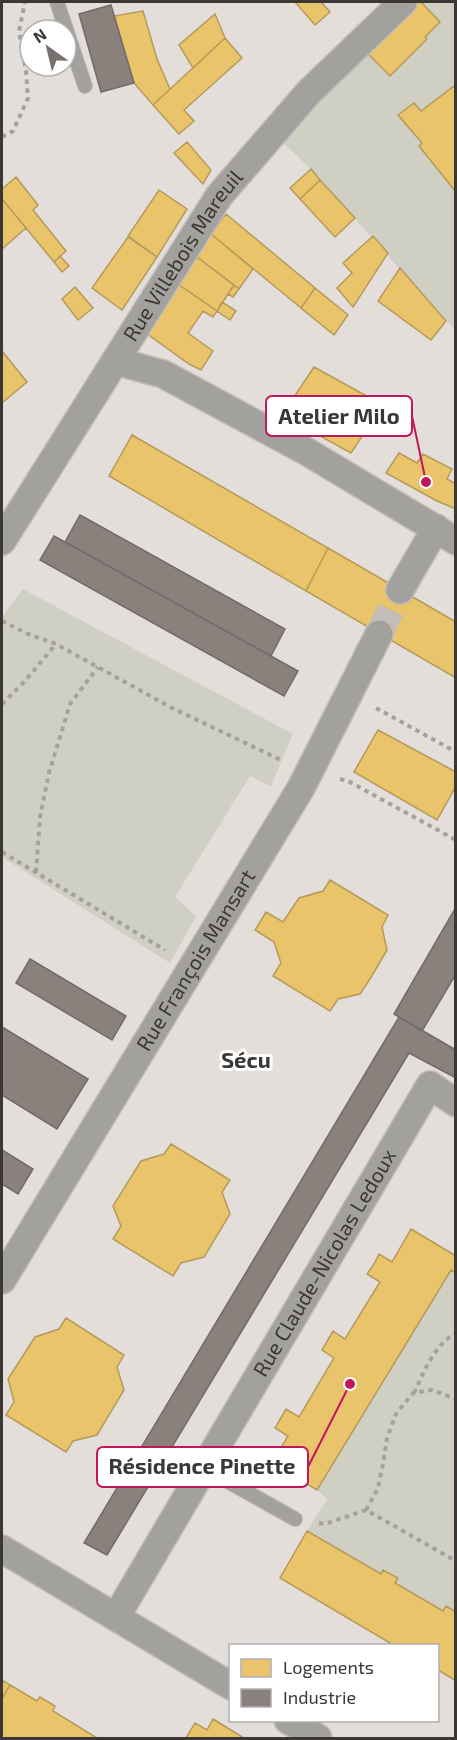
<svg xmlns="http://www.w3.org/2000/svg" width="457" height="1740" font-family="'Exo 2',sans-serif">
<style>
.green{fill:#d0cfc3}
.homes{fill:#e9c46a;stroke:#b59a5a;stroke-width:1.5}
.industry{fill:#8a817c;stroke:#726b67;stroke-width:1.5}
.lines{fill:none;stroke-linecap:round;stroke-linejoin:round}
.street-tunnel{stroke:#c2bdb9;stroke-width:27;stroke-dasharray:27 14;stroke-linecap:butt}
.lane-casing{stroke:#c1bdba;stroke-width:16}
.street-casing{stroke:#c1bdba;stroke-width:30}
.path{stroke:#a5a29e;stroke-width:4;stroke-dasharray:4.5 4.5;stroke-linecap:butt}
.lane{stroke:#a3a19d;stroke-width:14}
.street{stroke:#a3a19d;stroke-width:27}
.labels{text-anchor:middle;stroke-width:6;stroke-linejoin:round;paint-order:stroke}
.street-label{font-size:21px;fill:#3b3735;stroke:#fff}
.neighbourhood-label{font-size:22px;font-weight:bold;fill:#3b3735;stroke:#fff}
.leader{fill:none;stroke:#c2185b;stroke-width:2}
.callout-dot{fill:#c2185b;stroke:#fff;stroke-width:2}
.callout{fill:#fff;stroke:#c2185b;stroke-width:2}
.callout-label{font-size:22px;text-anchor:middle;font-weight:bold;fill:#3b3735}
</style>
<rect width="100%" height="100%" fill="#e4deda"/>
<!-- green -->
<path class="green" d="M413 2H455V329L446 321 311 169 280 140Z
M23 589 293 734 271 786 250 776 175 897 196 916 170 963 2 857V617Z
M451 1270 456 1273 455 1612 446 1606 443 1611 395 1583 397 1578 383 1570 381 1574 307 1531 327 1499 317 1490Z"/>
<!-- homes -->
<path class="homes" d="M295 2H321L330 12 315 25Z
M413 2H421L440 22 425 37 427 39 390 76 363 49Z
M143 11 157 59 170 89 153 105 134 83 114 16Z
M215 14 225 38 193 68 179 45Z
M225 38 242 58 184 110 194 121 179 134 153 105Z
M454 86 456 89V192L419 146 422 143 398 115 414 103 421 111Z
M187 142 211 170 203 184 174 153Z
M311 169 320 180 300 199 290 188Z
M16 177 38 205 33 210 66 251 54 262 2 199V189Z
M320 180 355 218 335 237 300 199Z
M159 190 187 209 157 257 128 236Z
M2 199 26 228 2 249Z
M226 214 315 288 301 308 211 234Z
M211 234 253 269 239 289 197 257Z
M373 236 388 253 353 307 337 288 352 273 343 263Z
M128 237 157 257 122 310 92 288Z
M60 256 69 266 62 272 54 262Z
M197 257 234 285 217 311 178 284Z
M400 268 446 321 431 340 378 301Z
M178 284 217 311 213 317 203 311 188 333 213 351 201 370 189 364 146 333Z
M234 285 239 289 233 297 228 294Z
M75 287 93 308 78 320 62 299Z
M315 288 348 315 334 335 301 308Z
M222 302 236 311 230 320 217 311Z
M2 351 27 382 2 403Z
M314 367 383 405 351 453 282 415Z
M132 435 328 548 306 591 109 476Z
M399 453 417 463 423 454 452 469 447 479 456 484V509L437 501 386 473Z
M328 548 456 622V678L306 591Z
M378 730 456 772V786L437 820 354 772Z
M330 880 388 915 382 927 387 950 370 979 360 994 338 999 330 1011 273 976 281 963 274 942 255 930 266 912 283 922 299 898 323 891Z
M171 1144 230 1180 222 1192 230 1214 204 1257 181 1263 173 1276 113 1239 121 1226 113 1206 141 1161 164 1154Z
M411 1229 456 1256V1273L451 1270 317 1490 272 1463 288 1436 275 1428 286 1409 299 1417 334 1358 322 1350 333 1331 345 1339 380 1282 367 1274 374 1264 379 1254 392 1262Z
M66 1318 124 1355 117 1367 124 1390 97 1435 73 1441 66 1452 6 1415 14 1402 8 1379 35 1337 59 1329Z
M307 1531 381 1574 383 1570 398 1578 395 1583 443 1611 446 1606 456 1612V1681L438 1670V1646H395L280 1578Z
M4 1681 10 1685 2 1699V1684Z
M10 1685 37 1701 40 1697 55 1706 53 1711 97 1738H2V1699Z
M213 1719 244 1738H186L195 1723 207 1730Z"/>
<!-- industry -->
<path class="industry" d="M111 5 134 83 101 92 79 14Z
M80 515 285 629 271 656 65 542Z
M54 536 298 671 284 696 40 560Z
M456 907V974L422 1031 394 1014Z
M30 959 126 1016 112 1040 16 983Z
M399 1017 456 1050V1078L409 1053 107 1555 84 1543Z
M2 1027 88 1079 57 1129 2 1095Z
M2 1150 33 1169 18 1194 2 1184Z"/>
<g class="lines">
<!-- street-tunnel -->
<path class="street-tunnel" d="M379 634 400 590"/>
<!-- lane casing -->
<g class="lane-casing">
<path id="lane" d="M57 2 85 86
M204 1468 295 1519"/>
</g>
<!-- street casing -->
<g class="street-casing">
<g id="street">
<path d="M115 361 163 374 304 450 456 541"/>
<path id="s1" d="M2 541 219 196 309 92 403 2"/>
<path d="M400 590 436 528"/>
<path id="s2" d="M2 1280 301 788 379 634"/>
<path d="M2 1549 231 1686"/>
<path id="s3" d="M116 1617 430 1085 456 1103"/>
<path d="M288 1720 318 1738"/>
</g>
</g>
<!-- path -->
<path class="path" d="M2 137 13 131 28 98 26 71 19 31 25 2
M2 621 28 634 56 644 172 708 281 760
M2 704 25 681 56 644
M376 708 456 752
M340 779 348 781 456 840
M2 852 165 950
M36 872 40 817 49 773 70 704 98 667
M414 1393C424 1372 434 1345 456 1333
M366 1510 378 1488 383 1464 387 1438 396 1414 413 1393 432 1390 456 1399
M319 1523 325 1524 366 1510 456 1561"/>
<!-- lane -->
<use href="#lane" class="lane"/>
<!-- street -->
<use href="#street" class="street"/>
</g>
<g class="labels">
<!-- street labels -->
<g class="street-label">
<text dy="7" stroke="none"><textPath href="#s1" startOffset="338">Rue Villebois Mareuil</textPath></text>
<text dy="7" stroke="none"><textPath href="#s2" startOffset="374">Rue François Mansart</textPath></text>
<text dy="7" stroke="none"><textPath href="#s3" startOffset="411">Rue Claude-Nicolas Ledoux</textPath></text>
</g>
<!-- neighbourhood labels -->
<g class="neighbourhood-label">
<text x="246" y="1068">Sécu</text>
</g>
</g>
<!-- callouts -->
<path class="leader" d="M426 482L412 416M350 1384L308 1467"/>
<g class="callout-dot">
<circle cx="426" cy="482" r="6"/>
<circle cx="350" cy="1384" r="6"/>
</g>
<g class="callout">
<rect x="266" y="396" width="146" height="40" rx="6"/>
<rect x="97" y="1447" width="211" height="40" rx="6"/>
</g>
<g class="callout-label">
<text x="339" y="424">Atelier Milo</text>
<text x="202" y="1474">Résidence Pinette</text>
</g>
<!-- border -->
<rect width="457" height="1740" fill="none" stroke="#3b3735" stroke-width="6"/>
<!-- legend -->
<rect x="229" y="1644" width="210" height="78" fill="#ffffff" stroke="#b1afae" stroke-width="1.5"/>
<rect x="241" y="1659" width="30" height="18" fill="#e9c46a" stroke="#b1afae" stroke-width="1.5"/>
<text x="283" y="1674" font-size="18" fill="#3b3735">Logements</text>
<rect x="241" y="1689" width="30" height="18" fill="#8a817c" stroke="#b1afae" stroke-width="1.5"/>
<text x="283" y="1704" font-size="18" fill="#3b3735">Industrie</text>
<!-- north arrow -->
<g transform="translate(48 48) rotate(326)"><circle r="28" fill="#ffffff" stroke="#b1afae" stroke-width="1.5"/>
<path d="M0-4.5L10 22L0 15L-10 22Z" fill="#76716f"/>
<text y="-9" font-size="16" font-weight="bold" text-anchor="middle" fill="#3b3735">N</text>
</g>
</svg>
